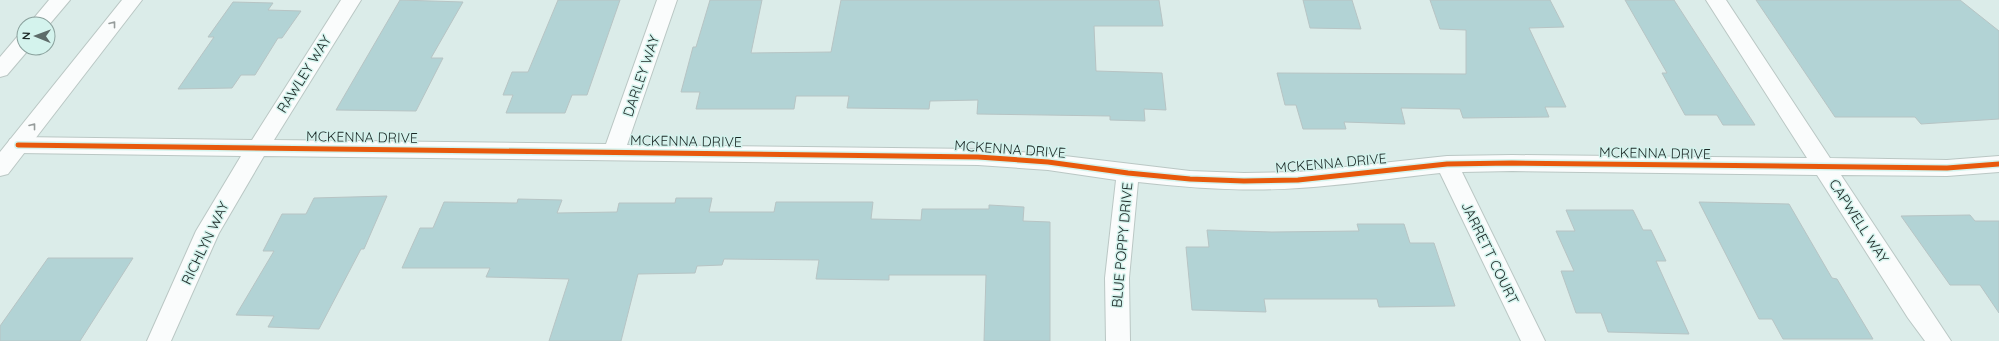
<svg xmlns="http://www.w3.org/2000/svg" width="1999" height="341" font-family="Quicksand,sans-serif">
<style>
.building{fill:#b2d3d5;stroke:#b7c4c4}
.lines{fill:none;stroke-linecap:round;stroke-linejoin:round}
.street-casing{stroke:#bac7c4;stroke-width:2}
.secondary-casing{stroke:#bac7c4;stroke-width:2}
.street{fill:#fafcfc;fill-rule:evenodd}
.secondary{fill:#fafcfc;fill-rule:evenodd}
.cycleway-casing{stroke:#d4f3ed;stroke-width:8}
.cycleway{stroke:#e8590c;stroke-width:5}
.oneway{stroke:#969c9b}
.labels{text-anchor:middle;stroke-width:3;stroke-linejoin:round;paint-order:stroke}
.street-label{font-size:14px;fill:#1b2725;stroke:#d4f3ed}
</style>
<rect width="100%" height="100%" fill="#dbece9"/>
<!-- building -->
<path class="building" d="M400 0 463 2 431 58H443L416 111 336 110Z
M558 0H620L587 95H572L565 113H506L513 95H503L512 72H528Z
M710 0H762L751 53 831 52 841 0H1159L1163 26H1094L1096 71 1162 73 1166 110 1144 109 1145 121 1110 120V116L977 114 978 100 930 101 929 109 847 108 849 96H796L794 109H696L700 92H681L693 47H696Z
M1303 0H1352L1361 29 1310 28Z
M1430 0H1550L1564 27 1529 28 1566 107H1545L1549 117 1463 118 1460 109 1401 108 1405 124 1344 122 1346 129H1303L1296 105H1285L1277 73 1466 74V30L1440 29Z
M1625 0H1674L1755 125H1723L1717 115H1685L1662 73H1667Z
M1756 0H1960L1999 31V119L1921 124 1915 117H1835Z
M233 2 273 3 268 10 301 11 282 38H278L255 75H241L232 88 178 89 214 37H208Z
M387 196 364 249H361L319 329 268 327 274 316 236 315 274 251H263L282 214H306L314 198Z
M676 198H712L709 212H774L776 202H873L871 219 921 220 922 209H989V205L1024 207 1023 221 1050 222V341H984L986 275H889V280L816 279 819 260 724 259 722 265 697 266 695 273 638 274 621 341H549L569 279 486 277 490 268H402L420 228H433L444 202 517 203 518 199 562 200 557 213 617 212 619 203H675Z
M1699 202 1789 204 1832 278 1837 279 1873 339H1783L1772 319H1759Z
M1566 210H1633L1643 230H1651L1666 261H1656L1689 334 1608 332 1601 313H1576L1561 271H1574L1556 231H1575Z
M1970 215 1975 221H1999V313L1980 285H1950L1901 216Z
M1357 224H1404L1410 243H1434L1455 306 1379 307 1377 299H1264L1266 312 1192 310 1186 247H1209L1207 230 1272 232 1359 231Z
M48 258H133L80 341H0V326Z"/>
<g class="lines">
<!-- street casing -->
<g class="street-casing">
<path id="street" d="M341 0H361L274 140 606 144 657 0H677L627 145 978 149 1048 154 1190 171 1244 173 1298 172 1447 156 1512 155 1807 158 1706 0H1726L1830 158 1947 160 1999 156V172L1947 176 1841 175 1951 341H1925L1908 318 1817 175 1512 171 1462 172 1545 341H1521L1440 173C1393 178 1346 185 1299 188 1245 192 1191 188 1138 182L1129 278 1130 341H1106L1105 278 1116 180 1048 170 978 165 264 156 219 233 171 341H147L196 231 241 156 18 153 10 151 7 145 10 139 18 137 252 140Z"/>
</g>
<!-- secondary casing -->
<g class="secondary-casing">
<path id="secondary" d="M49 0H70L48 26V24H29Z
M122 0H142L8 174 0 176V152Z
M24 35V48H30L7 75 0 77V57L17 37Z"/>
</g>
<!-- street -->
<use href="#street" class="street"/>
<!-- secondary -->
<use href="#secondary" class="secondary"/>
<!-- cycleway casing -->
<g class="cycleway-casing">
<path id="cycleway" d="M18 145 978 157 1048 162 1128 173 1190 179 1244 181 1298 180 1447 164 1512 163 1947 168 1999 164"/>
</g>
<!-- cycleway -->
<use href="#cycleway" class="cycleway"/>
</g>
<!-- one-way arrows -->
<defs><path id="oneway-chevron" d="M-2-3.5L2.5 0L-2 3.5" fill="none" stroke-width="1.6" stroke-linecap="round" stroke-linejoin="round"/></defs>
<g class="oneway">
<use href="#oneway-chevron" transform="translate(113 24) rotate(-52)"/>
<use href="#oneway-chevron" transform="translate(33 126) rotate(-52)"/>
</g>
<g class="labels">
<!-- street labels -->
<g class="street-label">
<text transform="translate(304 74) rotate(-58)" y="5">RAWLEY WAY</text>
<text transform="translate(641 76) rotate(-71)" y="5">DARLEY WAY</text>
<text transform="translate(362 137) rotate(1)" y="5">MCKENNA DRIVE</text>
<text transform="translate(686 141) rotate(1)" y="5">MCKENNA DRIVE</text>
<text transform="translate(1010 149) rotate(4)" y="5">MCKENNA DRIVE</text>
<text transform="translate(1655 153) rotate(1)" y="5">MCKENNA DRIVE</text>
<text transform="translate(1331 163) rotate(-5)" y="5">MCKENNA DRIVE</text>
<text transform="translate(1859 221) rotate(57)" y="5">CAPWELL WAY</text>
<text transform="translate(205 243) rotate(-64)" y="5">RICHLYN WAY</text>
<text transform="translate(1122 245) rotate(-85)" y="5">BLUE POPPY DRIVE</text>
<text transform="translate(1490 253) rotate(64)" y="5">JARRETT COURT</text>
</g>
</g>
<!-- north arrow -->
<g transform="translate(36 36) rotate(271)"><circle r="19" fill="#d4f3ed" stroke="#8aa19d"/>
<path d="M0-3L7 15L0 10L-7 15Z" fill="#5e6c6a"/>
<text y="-6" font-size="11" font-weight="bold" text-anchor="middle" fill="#1b2725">N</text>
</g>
</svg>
